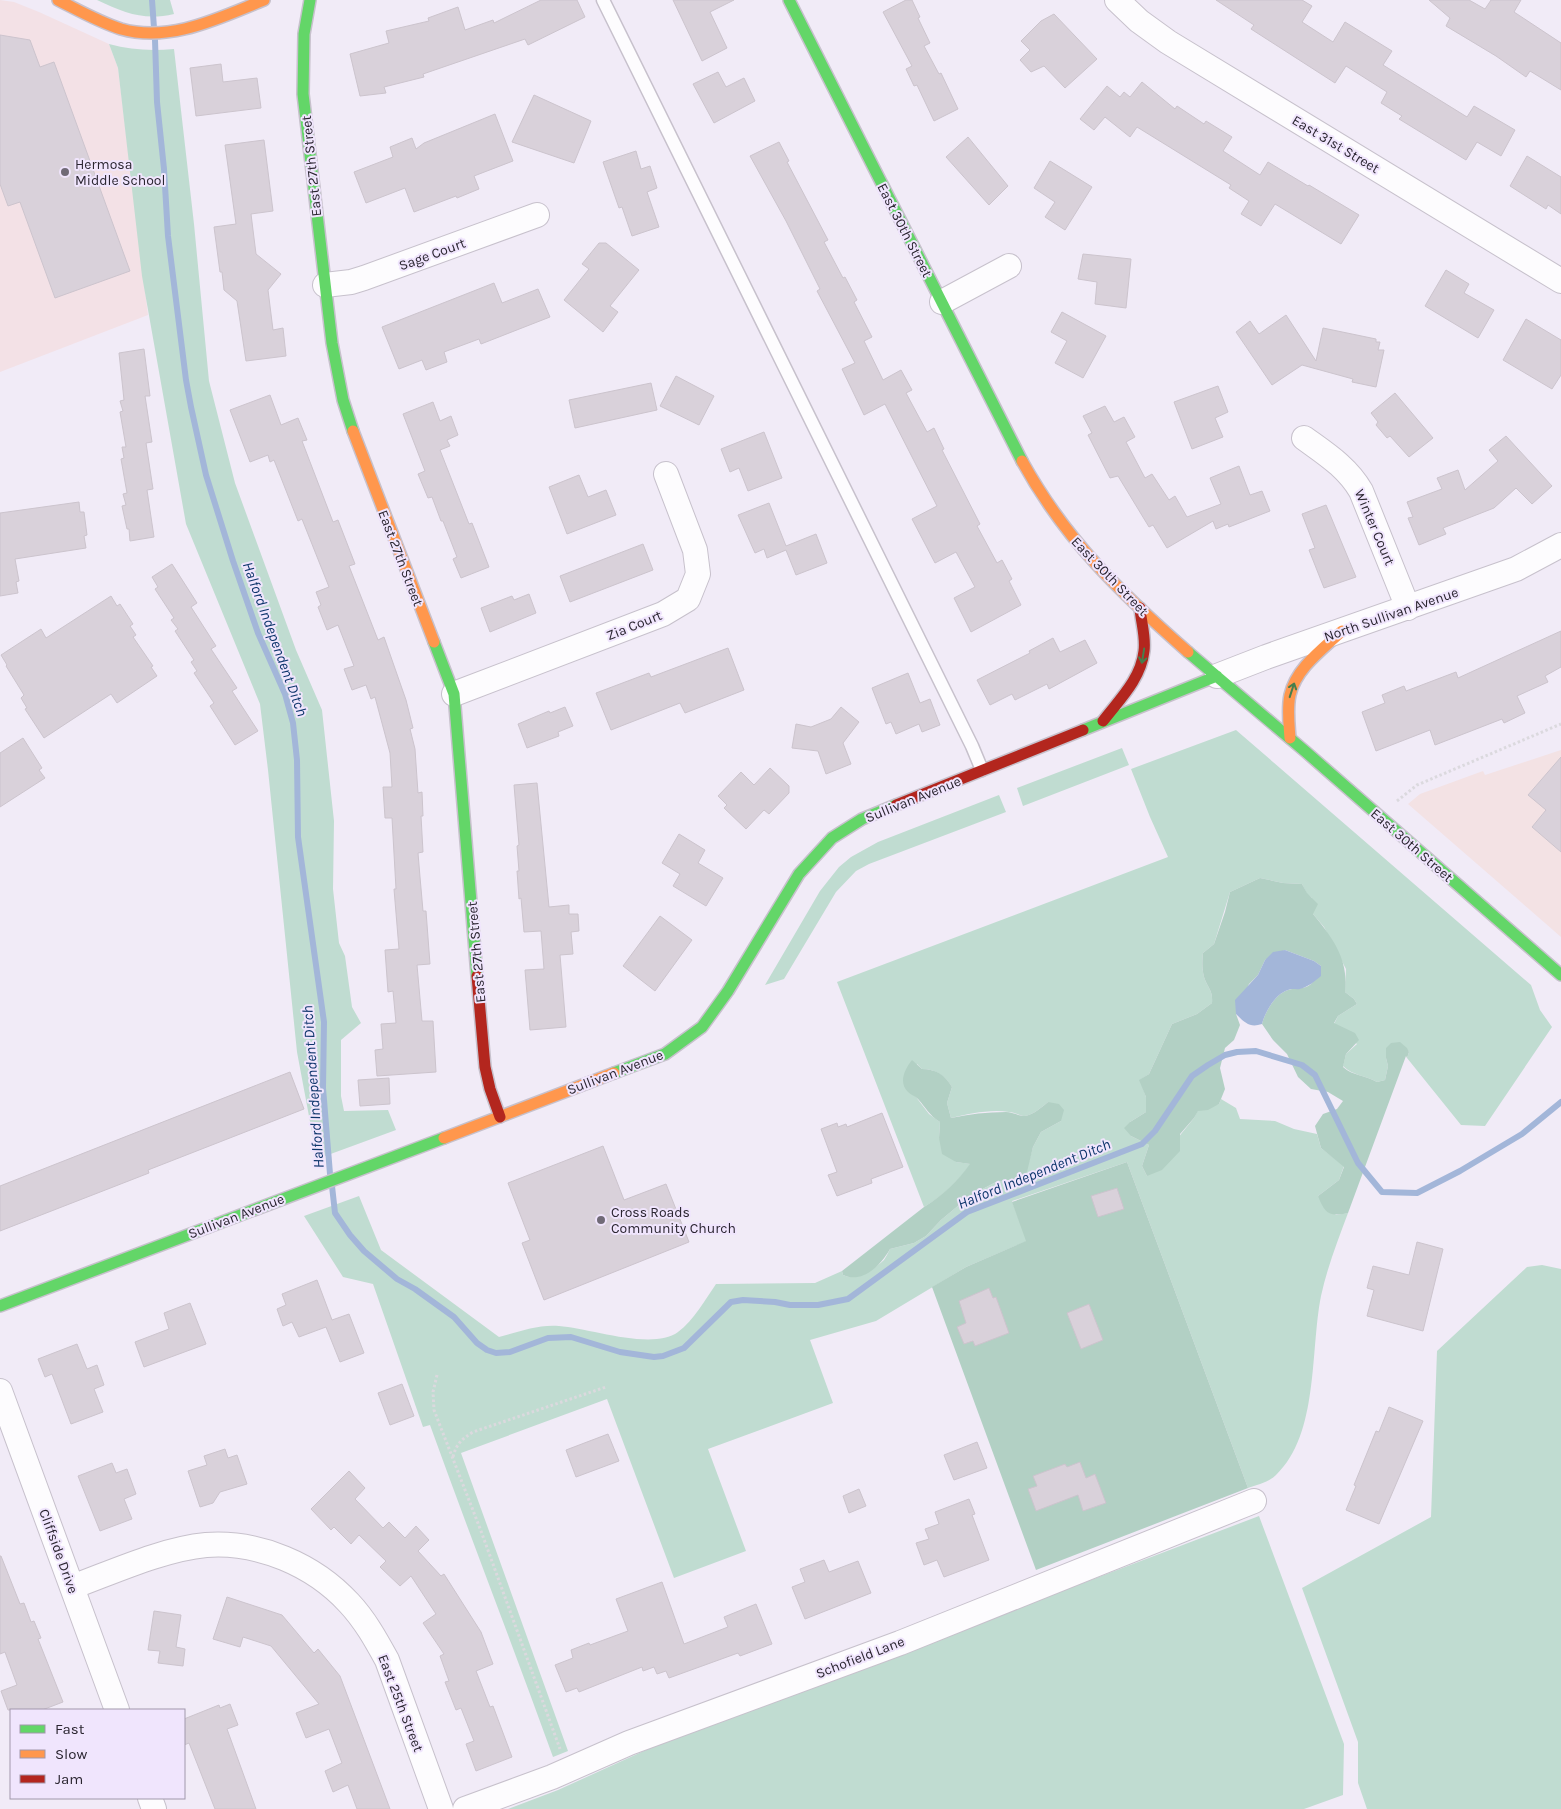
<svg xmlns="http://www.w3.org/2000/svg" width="1561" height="1809" font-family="Karla,sans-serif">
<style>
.commercial{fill:#f3e2e4}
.education{fill:#f3e1e6}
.green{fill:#c0dcd1}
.forest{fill:#b2d0c4}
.water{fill:#a3b6d9}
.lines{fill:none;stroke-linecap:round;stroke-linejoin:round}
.stream{stroke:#a3b6d9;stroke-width:6}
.building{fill:#d9d1da;stroke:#ccc4cd}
.lane-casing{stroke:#c7c1cc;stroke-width:15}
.street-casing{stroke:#c7c1cc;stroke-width:26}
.fast-casing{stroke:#c7c1cc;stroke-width:14}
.slow-casing{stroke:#c7c1cc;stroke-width:14}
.jam-casing{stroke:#c7c1cc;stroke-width:14}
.path{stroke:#dbd9de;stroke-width:3;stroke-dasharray:2.5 2.5;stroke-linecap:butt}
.lane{stroke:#fdfcfe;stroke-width:12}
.street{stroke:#fdfcfe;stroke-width:24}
.fast{stroke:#63d668;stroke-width:11}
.slow{stroke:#ff974d;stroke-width:11}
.jam{stroke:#b3261e;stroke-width:11}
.oneway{stroke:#467e4c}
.poi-dot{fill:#706a76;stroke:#f0e5fd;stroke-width:2}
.labels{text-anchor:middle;stroke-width:4;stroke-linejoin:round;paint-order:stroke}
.street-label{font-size:14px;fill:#2a2530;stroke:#f0e5fd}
.poi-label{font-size:14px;fill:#2a2530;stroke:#f0e5fd;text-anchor:start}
.water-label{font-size:15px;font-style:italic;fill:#0d356b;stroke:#f0e5fd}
</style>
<rect width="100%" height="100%" fill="#f1ebf7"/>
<!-- commercial -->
<path class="commercial" d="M1561 750V937L1408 804 1420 794 1483 771 1485 775Z"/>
<!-- education -->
<path class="education" d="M0 0 14 2 39 12 109 44 118 68 148 315 0 372Z"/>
<!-- green -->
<path class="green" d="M97 0H170L174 14C144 21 125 13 97 0Z
M109 44C131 50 151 51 174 49L194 224 209 381 235 483 296 650 322 710 334 821 333 889 339 943 345 956 352 1007 361 1023 341 1040V1096L344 1111 388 1110 396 1130 317 1159 297 1052 268 770 260 704 186 524 142 276 118 68Z
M1236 730 1531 985 1540 1010 1552 1027 1485 1126 1461 1125 1407 1058 1409 1052 1406 1048 1386 1058 1388 1066 1385 1080 1377 1082C1365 1075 1353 1076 1343 1066L1346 1054 1357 1044 1334 1024 1338 1016 1357 1004 1354 999 1345 992 1346 969 1324 927 1313 914 1312 898 1307 894 1302 884 1283 883 1260 878 1230 892 1214 944 1203 953C1202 962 1202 969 1204 977 1208 989 1213 990 1212 1003L1197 1014 1172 1024 1149 1074 1140 1080 1146 1097V1112L1130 1122 1131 1136 1149 1145 1142 1166 1147 1176 1194 1118 1198 1110 1219 1104 1221 1099 1236 1108 1240 1119 1275 1121 1294 1129 1317 1134 1321 1148 1344 1166 1339 1180 1318 1196 1336 1215 1348 1213C1338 1240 1327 1268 1321 1296 1310 1351 1319 1434 1276 1475 1269 1482 1257 1485 1248 1488L1127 1162 1012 1201 1027 1241 966 1267 876 1321 810 1340 833 1403 708 1449 746 1551 674 1578 607 1399 461 1453 568 1751 553 1757C513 1646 470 1536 430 1425L423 1427 373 1284 343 1277 304 1216 359 1196 381 1250 499 1337C518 1332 539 1324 559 1326 590 1328 652 1351 678 1332 694 1320 705 1300 716 1284L815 1283 842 1271 843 1275C855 1281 875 1269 884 1260 886 1257 888 1253 890 1249L914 1243 926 1236 941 1220 971 1195 996 1182 1015 1180 1026 1172 1033 1147 1041 1132 1061 1121 1048 1102C1042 1107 1033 1115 1025 1116 1020 1116 1014 1112 1009 1112 990 1109 969 1114 951 1118L947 1103 952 1087C945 1076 936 1069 922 1069L917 1064 908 1091 916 1097 929 1114 940 1122 939 1138 956 1162 971 1164C958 1181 943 1196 924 1207L837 982 1168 857 1150 817 1131 769Z
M1122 748 1129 765 1023 806 1017 788Z
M999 795 1006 812 869 864 856 871 836 892 784 979 765 985 820 891 839 867 851 857 878 842Z
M1542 1265 1561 1269V1809H1367L1358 1783V1742L1302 1588 1431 1517 1437 1351 1527 1267Z
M1259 1516 1344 1744 1343 1795 1304 1809H508L558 1790 657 1745Z"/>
<!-- forest -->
<path class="forest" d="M1260 878 1283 883 1302 884 1307 893 1318 904 1313 914C1333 938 1349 960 1345 992L1354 999 1357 1004 1338 1016 1334 1023 1355 1033 1359 1040 1346 1054 1343 1067C1353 1076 1365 1075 1377 1082L1385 1080 1388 1066 1386 1058V1048L1391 1043 1400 1042 1407 1048 1409 1052 1407 1058 1406 1056 1348 1213C1329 1217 1325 1214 1318 1196L1339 1180 1344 1167 1321 1148 1315 1126 1323 1114 1337 1109 1343 1101 1328 1092 1311 1089 1298 1077 1287 1054 1273 1040 1262 1024C1265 1012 1275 994 1288 990 1296 987 1305 990 1311 984 1315 980 1318 971 1321 966L1314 961 1285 950 1265 960 1258 975 1249 984 1236 1014 1240 1025 1234 1040 1225 1048 1220 1068 1225 1089 1219 1104 1208 1110 1198 1111 1194 1118 1180 1134V1151L1162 1170 1147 1176 1142 1166 1149 1145 1131 1136 1124 1128 1130 1122 1146 1112V1097L1139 1080 1149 1074 1172 1024 1197 1014 1212 1003C1213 990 1208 989 1204 977 1202 969 1202 962 1203 953L1214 944 1225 912 1230 892Z
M912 1060 922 1069C936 1069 945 1075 952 1087L947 1103 951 1118C969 1114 987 1112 1006 1112 1012 1112 1019 1116 1025 1116 1033 1115 1042 1107 1048 1102L1059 1104 1064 1110 1061 1121 1041 1132 1033 1147 1027 1172 1015 1180 996 1182 971 1195 941 1220 926 1236 914 1243 890 1249C881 1265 863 1284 843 1275L842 1271 924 1207C942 1196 958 1181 970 1164L956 1162 942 1154 939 1138 940 1122C928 1114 927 1109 918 1099 915 1096 911 1095 908 1092 898 1082 905 1069 912 1060Z
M1127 1162 1248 1488 1036 1570 932 1287 966 1267 1026 1241 1012 1202Z"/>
<!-- water -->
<path class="water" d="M1285 950 1314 961 1321 966V976C1315 981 1308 987 1300 989 1296 990 1292 988 1288 990 1275 994 1265 1012 1262 1024 1250 1028 1245 1023 1236 1014L1235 1000 1258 975 1265 960 1273 952Z"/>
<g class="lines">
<!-- stream -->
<path class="stream" d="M152 0 154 28
M155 40 157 102 164 169 168 236 186 380 191 407 206 475 233 561 258 633 285 694 293 723 297 760 298 837 324 1022 323 1088 330 1174
M332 1186 335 1213 350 1235 364 1251 397 1279 415 1289 454 1317 477 1343 487 1350 496 1353 510 1352 548 1338 571 1337 620 1352 654 1357 663 1356 684 1348 731 1302 743 1300 775 1302 790 1305H818L848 1299 967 1212 1142 1144 1155 1131 1192 1076 1208 1065 1225 1055 1237 1052 1256 1051 1302 1065 1315 1075 1358 1163 1382 1192 1417 1193 1460 1171 1522 1134 1561 1102"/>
</g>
<!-- building -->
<path class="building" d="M541 0H577L585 17 528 45 525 39 423 74 424 77 384 87 386 93 360 96 350 54 389 43 386 31 429 21 428 18 458 7 465 30 493 20 494 23Z
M673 0H734L710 12 727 48 702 61Z
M906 0H912L920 17 918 18 930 43 924 46 939 74 941 73 958 109 934 121 917 85 914 86 906 69 912 66 883 12Z
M1216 0H1302L1312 6 1302 22 1333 42 1345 22 1392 51 1383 65 1467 117 1474 106 1515 130 1501 156 1477 142 1466 160 1399 119 1402 116 1381 103 1387 92 1346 66 1335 83 1251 29 1254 25Z
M1429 0H1469L1485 9 1491 0H1521L1514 12 1561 43V90L1530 71 1526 77 1496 56 1446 26 1450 18Z
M1054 14 1097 59 1065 88 1044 66 1031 72 1020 60 1030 50 1021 41 1041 21Z
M0 35 30 40 40 67 54 62 130 271 55 298 20 202 8 206 0 184Z
M221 64 223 82 257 78 261 108 196 116 190 68Z
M718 72 726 87 744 78 755 101 714 123 693 84Z
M1142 82 1175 109 1177 106 1204 124 1206 121 1232 137 1223 151 1260 175 1268 162 1308 186 1309 185 1359 215 1341 244 1275 204 1261 226 1241 214 1249 201 1229 188 1231 185 1137 127 1130 137 1105 117 1094 130 1080 119 1107 86 1120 97 1124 92 1130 97Z
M534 95 591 121 574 163 512 142Z
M495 114 513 161 474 176 479 189 457 198 456 196 414 212 405 188 366 203 354 172 393 157 390 147 412 138 416 149 424 143Z
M968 137 1008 186 989 205 946 157Z
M264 140 273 211 251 214 256 254 281 274 268 290 273 330 283 328 286 356 246 361 237 301 224 290 222 272H220L214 227 236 224 225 145Z
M779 142 789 161 787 162 828 240 824 242 843 278 845 277 857 300 854 302 872 337 864 341 883 380 901 370 912 390 906 393 927 432 934 428 944 449 942 450 980 524 977 526 997 563 1002 560 1012 579 1009 581 1021 605 971 632 954 598 975 587 956 552 935 563 912 519 937 506 885 404 864 415 842 369 855 363 817 291 820 289 786 221 750 156Z
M636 151 641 169 650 166 657 188 647 192 659 227 632 236 622 207 619 208 603 162Z
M1527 156 1561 177V214L1548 205 1546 209 1510 186Z
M1050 161 1092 187 1065 230 1045 217 1055 202 1034 188Z
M599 243H606L639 270 610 306 618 312 603 332 564 300 589 269 582 264Z
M1083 254 1131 259 1126 308 1095 304 1097 282 1078 279Z
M1446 270 1469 284 1464 293 1494 310 1478 338 1425 306Z
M494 283 502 303 538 289 550 317 481 344 479 339 444 352 447 362 426 370 422 360 399 369 382 327Z
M1062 312 1106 336 1083 378 1055 363 1067 341 1051 332Z
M1286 315 1316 361 1323 328 1376 339V342H1380L1378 350H1384L1376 387 1352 382 1353 379 1302 365 1272 385 1236 332 1250 321 1259 334Z
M1526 319 1561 340V375L1552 389 1503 360Z
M144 349 150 396H145L152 442 146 443 153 489 147 490 154 537 130 541 129 529H127L122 506 126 505 123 494 127 493 121 459 124 458 122 447H126L120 412 123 411 120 401 124 400 119 353Z
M676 376 714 396 699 425 660 406Z
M651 383 657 410 575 428 569 400Z
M1218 386 1228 412 1215 418 1223 437 1192 449 1174 402Z
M1395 393 1433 438 1409 457 1390 436 1387 438 1376 425 1378 422 1371 413Z
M270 395 281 425 298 418 307 440 302 441 333 522 338 520 355 564 349 566 378 640 384 637 406 700 413 728 410 729 415 749 418 793 422 792 423 816H421L423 852 418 853 420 877 423 911H426L430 964 417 965 422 1021H433L436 1072 377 1076 375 1050 383 1049 381 1024 396 1023 393 991 388 992 385 950 399 949 394 889H396L392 818H385L383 787H392L390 753 375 697 371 699 366 685 352 690 344 669 354 666 338 625 327 630 318 607 321 605 316 592 329 587 302 519 298 521 274 460 270 462 268 455 250 462 230 410Z
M433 402 440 421 451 416 458 435 447 440 450 446 440 450 469 524 472 523 489 567 461 578 453 559 457 557 443 521H441L432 497 428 498 418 474 425 471 403 414Z
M1105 406 1114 422 1124 417 1135 437 1126 442 1145 478 1152 474 1169 500 1175 496 1187 517 1221 504 1210 478 1239 466 1250 495 1262 491 1270 511 1229 527 1228 524 1216 529 1213 521 1167 548 1153 525 1149 527 1118 476 1110 478 1088 435 1092 433 1083 416Z
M764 432 782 478 748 491 739 468 730 472 721 449Z
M1506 436 1552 486 1532 504 1516 488 1494 508 1443 528 1446 534 1419 545 1408 518 1413 517 1407 502 1442 489 1437 478 1458 470 1465 490 1498 461 1489 450Z
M579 475 588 497 606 490 616 515 567 534 549 487Z
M79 502 80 512H84L87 535 84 536 86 548 15 559 19 581 16 582 18 593 0 596V513Z
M769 503 786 546 816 534 827 563 796 575 786 550 767 558 764 549 755 553 738 515Z
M1326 505 1356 577 1324 588 1309 550 1315 548 1302 514Z
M643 544 653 570 570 602 560 576Z
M172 564 197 603 191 607 216 646 211 649 237 688 232 691 258 731 235 745 210 706 214 703 194 673 197 671 191 662 194 660 175 631 178 629 171 620 174 618 155 589 158 587 152 577Z
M529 594 536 613 490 632 481 608 512 596 514 600Z
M111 596 117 606 120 604 133 624 130 626 136 635 133 637 153 666 151 667 157 676 117 703 111 694 44 738 25 709 27 708 21 698 24 695 6 666 7 665 1 655 41 629 46 638Z
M1561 631V667L1545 676 1548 682 1517 696 1525 713 1504 723 1502 719 1435 745 1430 730 1376 751 1362 712 1385 703 1382 695 1404 686 1406 691 1456 672 1458 678Z
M1053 638 1060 652 1085 640 1097 663 1049 689 1047 684 1015 700 1012 694 990 705 977 680 1030 653 1029 651Z
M728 648 744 690 685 713 680 703 611 730 596 693 649 673 651 677Z
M908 673 920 703 930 699 940 725 922 732 919 724 896 734 891 722 886 724 872 688Z
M565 707 573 726 558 732 559 736 527 748 518 724 549 711 550 713Z
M841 707 859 722 843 743 851 764 826 774 818 751 792 748 796 724 811 727 831 719Z
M23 738 42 768 39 770 45 778 0 807V753Z
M1561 757V852L1532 827 1546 810 1528 795Z
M770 768 789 786V793L769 814 764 810 746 829 724 808 727 805 718 796 741 772 754 785Z
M537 783 549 907 569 905V914H578L579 931 571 932 573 954 560 955 566 1027 530 1030 525 970 544 969 541 931 524 932 521 898 519 899 517 871H519L517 846 519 845 514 785Z
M679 834 705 850 698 863 723 878 706 906 673 886 680 874 662 863Z
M660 916 692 940 655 991 623 966Z
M290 1072 304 1109 148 1170 149 1173 0 1231V1186Z
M389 1078 390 1104 360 1106 358 1080Z
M882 1113 903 1167 871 1179 872 1183 837 1196 828 1175 837 1172 821 1129 837 1123 838 1127 846 1124 847 1127Z
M603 1146 624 1200 666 1184 689 1242 544 1300 522 1243 530 1240 508 1183Z
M1117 1188 1124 1209 1098 1217 1091 1196Z
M1417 1242 1443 1249 1423 1331 1367 1316 1374 1290 1367 1288 1373 1266 1409 1275Z
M317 1280 332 1320 349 1314 364 1353 340 1362 326 1327 299 1337 292 1322 283 1326 277 1309 286 1305 282 1294Z
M989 1288 993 1298 996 1297 1009 1333 975 1346 973 1341 964 1344 957 1327 966 1323 959 1301Z
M190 1303 206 1344 144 1367 135 1342 169 1329 164 1313Z
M1089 1304 1103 1340 1081 1349 1067 1313Z
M77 1344 87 1369 97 1365 104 1385 94 1389 103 1412 71 1424 52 1374 45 1377 38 1359Z
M402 1384 414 1416 390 1425 378 1393Z
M1389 1407 1423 1421 1379 1524 1346 1510 1356 1486 1354 1485 1376 1431 1379 1432Z
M608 1434 619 1461 576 1477 566 1450Z
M977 1442 987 1468 954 1480 944 1455Z
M225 1449 228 1458 237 1455 247 1484 220 1492 213 1503 200 1507 188 1471 207 1465 204 1456Z
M1080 1462 1086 1478 1095 1474 1106 1503 1083 1511 1078 1495 1036 1511 1028 1489 1037 1486 1033 1476 1065 1464 1067 1467Z
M112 1463 116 1473 127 1469 136 1494 124 1499 132 1519 100 1531 78 1476Z
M349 1471 365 1488 355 1499 383 1528 389 1522 405 1538 416 1526 429 1540 418 1551 441 1576 444 1574 481 1632 493 1664 476 1671 490 1707 493 1706 512 1757 476 1771 466 1744 474 1741 461 1708 456 1710 445 1682 449 1681 440 1656 444 1654 423 1623 436 1614 411 1576 400 1586 380 1567 386 1561 359 1535 351 1544 334 1527 331 1530 311 1509Z
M859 1489 866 1506 849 1513 843 1496Z
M969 1499 975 1514 972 1515 989 1560 944 1577 937 1560 924 1565 916 1543 929 1539 925 1529 939 1524 935 1512Z
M0 1556H1L20 1604 24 1603 31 1622 34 1621 41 1638 38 1639 63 1702 42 1710H8L1 1691 17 1685 5 1652 0 1654Z
M824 1560 829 1572 858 1561 871 1593 805 1619 792 1587 805 1582 800 1569Z
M662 1582 684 1644 728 1627 724 1617 756 1604 772 1644 740 1656 738 1653 669 1678 666 1671 657 1674 654 1667 643 1671 642 1667 579 1692 577 1688 566 1692 555 1665 573 1658 571 1650 589 1643 590 1645 628 1631 616 1599Z
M227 1597 282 1615 314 1653 318 1649 340 1676 390 1809H357L348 1785 333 1792 325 1771 342 1763 329 1729 306 1738 296 1713 319 1704 271 1646 243 1637 240 1647 213 1639Z
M154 1611 181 1615 176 1647 185 1649 183 1666 158 1663 160 1651 148 1650Z
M230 1704 238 1725 227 1729 256 1809H215L189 1743 184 1745V1719L219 1705 220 1708Z"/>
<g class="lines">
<!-- lane casing -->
<g class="lane-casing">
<path id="lane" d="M603 0 972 746 982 770"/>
</g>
<!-- street casing -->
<g class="street-casing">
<path id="street" d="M1117 0 1139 21 1168 42 1561 281
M325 285 351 282 364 278 537 215
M942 302 1009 266
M1304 438C1326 454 1347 467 1361 491L1408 608
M1217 676 1266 657 1516 569 1561 545
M454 694 663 614 688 599 698 574 695 550 666 474
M0 1391 117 1710
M72 1587C113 1572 163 1549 206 1545 259 1541 314 1565 349 1603 365 1620 376 1640 387 1660L441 1809
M150 1798 154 1809
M465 1809 552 1777 629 1743 900 1643 1254 1501"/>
</g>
<!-- fast casing -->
<g class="fast-casing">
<path id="fast" d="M310 0 304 34 303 94 332 343 343 400 353 431
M789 0 1022 461
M434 642 454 694 477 976
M1188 652 1306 752 1561 975
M1083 730 1217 676
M614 1073 665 1054 702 1027 728 991 799 874 832 838 862 819 896 805
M0 1306 444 1138"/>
</g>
<!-- slow casing -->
<g class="slow-casing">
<path id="slow" d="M58 0C78 10 99 22 121 29 170 43 219 18 264 0
M353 431 434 642
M1022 461C1066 541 1121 593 1188 652
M1290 738C1289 724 1287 709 1290 695 1296 668 1323 649 1342 631
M444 1138 614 1073"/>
</g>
<!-- jam casing -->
<g class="jam-casing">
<path id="jam" d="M1103 721C1119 700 1141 679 1144 651 1146 637 1141 622 1140 608
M896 805 1083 730
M477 976 485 1067 490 1089 500 1117"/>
</g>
<!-- path -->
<path class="path" d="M1397 801 1417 785 1561 724
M437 1375 433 1392 434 1410 481 1531 560 1749
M453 1457C456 1444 462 1439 473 1432L606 1387"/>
<!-- lane -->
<use href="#lane" class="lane"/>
<!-- street -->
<use href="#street" class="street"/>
<!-- fast -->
<use href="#fast" class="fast"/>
<!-- slow -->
<use href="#slow" class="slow"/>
<!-- jam -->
<use href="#jam" class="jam"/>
</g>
<!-- one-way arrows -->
<defs><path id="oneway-shaft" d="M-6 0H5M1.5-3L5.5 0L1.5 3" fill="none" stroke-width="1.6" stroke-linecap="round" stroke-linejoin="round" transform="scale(1.25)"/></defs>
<g class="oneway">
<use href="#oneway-shaft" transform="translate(1143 656) rotate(99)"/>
<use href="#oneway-shaft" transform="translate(1292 690) rotate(-72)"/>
</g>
<!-- markers -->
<g class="poi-dot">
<circle cx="65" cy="172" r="5"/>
<circle cx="601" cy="1220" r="5"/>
</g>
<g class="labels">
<!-- street labels -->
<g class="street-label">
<text transform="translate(1336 144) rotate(31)" y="5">East 31st Street</text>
<text transform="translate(311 166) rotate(-96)" y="5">East 27th Street</text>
<text transform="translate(905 230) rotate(63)" y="5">East 30th Street</text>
<text transform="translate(432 254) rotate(-20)" y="5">Sage Court</text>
<text transform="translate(1375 527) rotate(67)" y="5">Winter Court</text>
<text transform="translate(401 558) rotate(69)" y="5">East 27th Street</text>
<text transform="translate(1110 576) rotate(46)" y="5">East 30th Street</text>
<text transform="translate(1391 614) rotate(-19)" y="5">North Sullivan Avenue</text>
<text transform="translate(634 625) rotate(-22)" y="5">Zia Court</text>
<text transform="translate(913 799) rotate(-22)" y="5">Sullivan Avenue</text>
<text transform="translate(1412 845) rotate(41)" y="5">East 30th Street</text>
<text transform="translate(476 952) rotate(-95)" y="5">East 27th Street</text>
<text transform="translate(615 1072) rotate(-21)" y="5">Sullivan Avenue</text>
<text transform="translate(236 1216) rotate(-21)" y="5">Sullivan Avenue</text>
<text transform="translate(59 1551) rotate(70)" y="5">Cliffside Drive</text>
<text transform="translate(860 1657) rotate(-21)" y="5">Schofield Lane</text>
<text transform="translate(401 1703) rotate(69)" y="5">East 25th Street</text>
</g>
<!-- poi labels -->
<g class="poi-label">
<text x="75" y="169">Hermosa<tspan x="75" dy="16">Middle School</tspan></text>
<text x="611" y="1217">Cross Roads<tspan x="611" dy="16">Community Church</tspan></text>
</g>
<!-- water labels -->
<g class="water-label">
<text transform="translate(275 639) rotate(70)" y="5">Halford Independent Ditch</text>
<text transform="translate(313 1087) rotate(-94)" y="5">Halford Independent Ditch</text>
<text transform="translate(1034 1174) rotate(-22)" y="5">Halford Independent Ditch</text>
</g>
</g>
<!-- legend -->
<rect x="10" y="1709" width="175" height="90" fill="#f0e5fd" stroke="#a198ab"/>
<rect x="20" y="1725" width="25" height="8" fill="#63d668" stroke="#a198ab"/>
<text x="55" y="1734" font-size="15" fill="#2a2530">Fast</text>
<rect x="20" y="1750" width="25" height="8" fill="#ff974d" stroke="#a198ab"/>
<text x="55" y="1759" font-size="15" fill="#2a2530">Slow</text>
<rect x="20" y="1775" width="25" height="8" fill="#b3261e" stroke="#a198ab"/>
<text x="55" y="1784" font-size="15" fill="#2a2530">Jam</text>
</svg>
